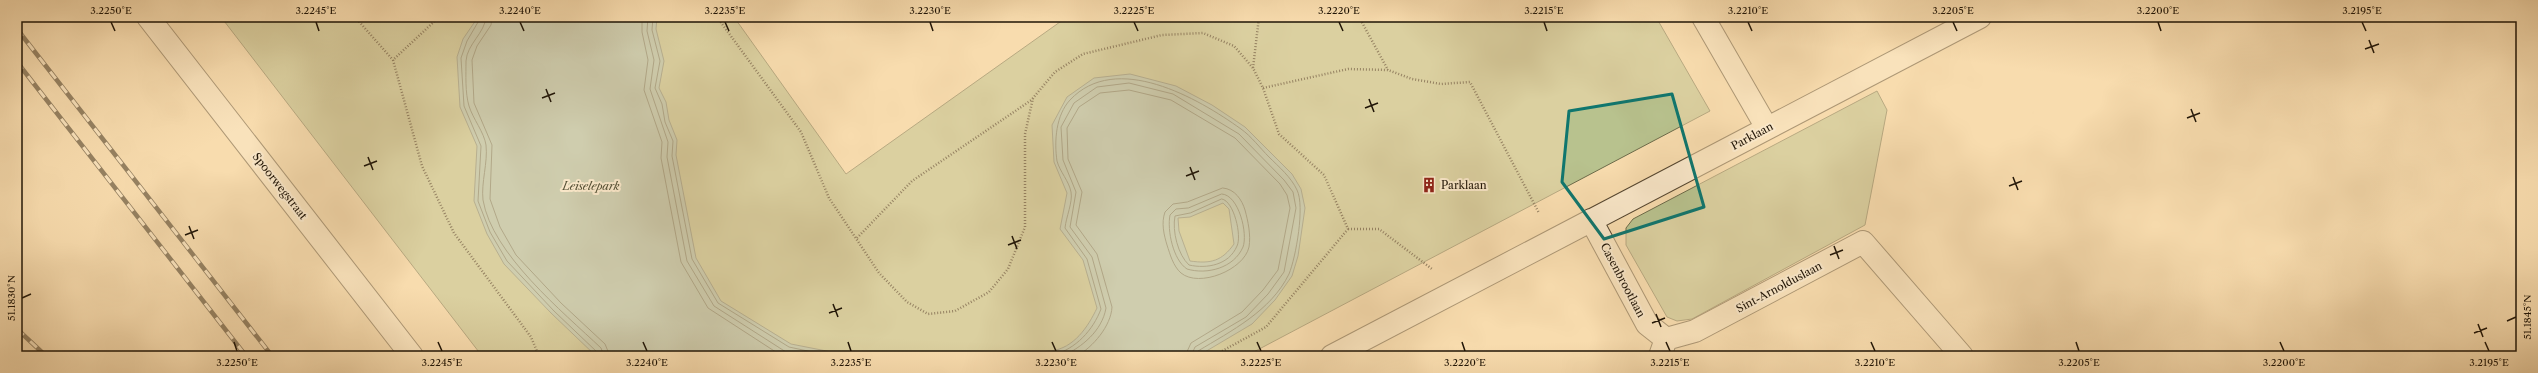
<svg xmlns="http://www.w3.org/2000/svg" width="2538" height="373" font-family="'Libre Caslon Text',serif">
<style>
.green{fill:#b8c28e;stroke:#6c6b4a}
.water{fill:#9dbbad;stroke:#6b786a;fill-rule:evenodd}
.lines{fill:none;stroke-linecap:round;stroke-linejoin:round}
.shore{stroke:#5e685a;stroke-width:1}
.minor-casing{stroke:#554630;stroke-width:24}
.path{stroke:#1f1406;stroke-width:2.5;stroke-dasharray:1 2;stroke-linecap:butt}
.minor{stroke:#fae8ca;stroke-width:22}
.rail-casing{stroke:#1f1406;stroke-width:4.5}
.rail{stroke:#fae8ca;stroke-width:3;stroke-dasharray:9;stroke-linecap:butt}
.marked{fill:none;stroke:#0f766e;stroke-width:3;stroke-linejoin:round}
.ticks{fill:none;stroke:#1f1406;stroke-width:1.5}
.labels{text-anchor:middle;stroke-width:4;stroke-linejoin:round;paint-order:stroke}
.street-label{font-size:11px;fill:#1f1406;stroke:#fae8ca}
.poi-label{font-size:11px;fill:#1f1406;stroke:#fae8ca;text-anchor:start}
.park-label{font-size:11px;font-style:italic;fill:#555136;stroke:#fae8ca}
.neatline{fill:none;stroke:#1f1406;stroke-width:1.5}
.ticks-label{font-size:10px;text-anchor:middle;fill:#1f1406}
</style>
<rect width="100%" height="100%" fill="#f8dcae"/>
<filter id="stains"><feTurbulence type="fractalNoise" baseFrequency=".005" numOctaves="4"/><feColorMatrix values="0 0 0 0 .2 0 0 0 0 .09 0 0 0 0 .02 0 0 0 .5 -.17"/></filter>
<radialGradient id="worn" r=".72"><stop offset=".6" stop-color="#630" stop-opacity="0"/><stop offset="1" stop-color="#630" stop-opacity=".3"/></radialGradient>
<!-- green -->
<path class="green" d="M221 17H734L846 174 1067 17H1656L1710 111 1246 356H482Z
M1877 91 1887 110 1865 225 1692 319 1677 321 1667 317 1626 245V228L1633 219Z"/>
<!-- water -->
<path class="water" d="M478 17H657L656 29 664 61 659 88 666 102 669 120 677 140 676 155 696 258 721 301 791 344 852 356H596L551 313 504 264 487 234 474 201 477 146 460 107 457 57 463 39Z
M1130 74 1176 86 1212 105 1245 127 1292 174 1301 189 1305 208 1298 256 1292 276 1275 300 1252 324 1198 356H1020C1031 352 1039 352 1051 351 1074 348 1088 327 1097 308L1083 260 1060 229 1067 193 1054 162 1052 125 1067 97 1094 78ZM1223 203 1229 209 1234 244C1222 261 1211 264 1190 261L1179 231 1178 218 1190 217Z"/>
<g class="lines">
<!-- shore -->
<path class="shore" d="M481 17 467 41 461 58 464 106 481 146 478 201 490 232 507 261 554 311 597 352 599 356
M486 17C485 33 467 44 466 61 466 74 465 93 469 106 473 119 484 132 486 145 488 163 481 182 483 200 492 254 563 312 601 348L604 356
M492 17 491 25 477 46 472 60 474 103 492 145 490 199 500 227 516 255 561 303 605 344 610 356
M642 17V32L648 60 644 90 662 142 661 158 681 262 708 308 782 356
M648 17 647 31 654 60 650 89 668 142 667 157 687 261 714 306 786 352 806 356
M653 17 652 30 660 61 655 88 662 104 665 122 673 141 672 156 692 259 718 303 789 347 831 356
M1223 188C1235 189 1242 200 1245 210 1248 221 1251 235 1249 247 1244 270 1199 288 1181 273 1173 266 1170 254 1167 245 1164 235 1161 223 1165 212L1173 204 1187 202Z
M1222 194C1239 195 1248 234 1243 247 1234 268 1207 275 1187 269 1173 260 1167 230 1170 215L1176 209 1188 208Z
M1222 199C1234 201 1242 236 1237 246 1229 265 1207 269 1189 265 1178 255 1172 231 1175 216L1190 213Z
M1031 356C1038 355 1046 356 1053 355 1076 349 1093 330 1101 309L1087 259 1065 228C1066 217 1073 202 1071 192 1069 181 1060 172 1057 161 1054 141 1056 115 1070 100 1116 51 1198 98 1241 129 1251 136 1260 148 1269 157 1279 167 1291 177 1297 190 1305 206 1296 257 1289 274 1271 311 1231 331 1198 351L1196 356
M1063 356C1082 347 1102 331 1106 308L1092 257 1070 227 1076 192 1063 160 1061 127 1074 103 1097 87 1129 83 1173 94 1239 134 1284 180 1293 192 1296 208 1284 272 1268 294 1246 317 1195 347 1191 356
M1077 356C1093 347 1111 326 1112 307L1097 254 1076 225 1082 192 1068 159 1067 128 1079 107 1100 93 1129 90 1171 100 1235 138 1280 184 1287 195 1290 208 1278 270 1263 290 1242 312 1191 343 1185 356"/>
<!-- minor casing -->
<g class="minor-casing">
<path id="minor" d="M148 17 412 356
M1703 17 1767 128
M1591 220 1647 324 1666 339 1660 356
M1666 339 1695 331 1863 242 1962 356
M1332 356 1980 17"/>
</g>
<!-- path -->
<path class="path" d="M355 17 393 60
M439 17 393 60 422 166 454 233 531 337 539 356
M717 17 801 132 829 198 879 273 907 302 928 314 955 311 989 292 1008 269 1025 227V134L1033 98 1055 72 1083 54 1162 35 1203 33 1234 46 1253 68 1263 88 1279 134 1324 175 1348 229 1266 327 1213 356
M1359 17 1388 70
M1253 68 1259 17
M1263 88 1348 69 1388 70 1412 79 1441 84 1470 82 1539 213
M1348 229H1379L1432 269
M857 238 912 181 1033 99"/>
<!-- minor -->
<use href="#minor" class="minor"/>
<!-- rail casing -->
<g class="rail-casing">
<path id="rail" d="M17 29 272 356
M17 62 246 356
M17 329 46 356"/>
</g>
<!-- rail -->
<use href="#rail" class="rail"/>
</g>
<!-- marked area -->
<path d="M0 0H2538V373H0ZM1672 94 1704 207 1604 239 1562 182 1569 111Z" fill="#f8dcae" fill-opacity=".55" fill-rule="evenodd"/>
<path class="marked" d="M1672 94 1704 207 1604 239 1562 182 1569 111Z"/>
<!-- ticks -->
<path class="ticks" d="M111 22 115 31M316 22 319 31M520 22 524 31M725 22 729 31M930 22 933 31M1134 22 1138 31M1339 22 1343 31M1544 22 1547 31M1748 22 1752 31M1953 22 1957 31M2158 22 2161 31M2362 22 2366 31M2369 40 2374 53M2365 49 2379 44M546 89 551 102M542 98 555 93M1369 99 1374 112M1365 108 1378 103M2191 109 2196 122M2187 118 2200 113M368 157 373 170M364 166 377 161M1190 167 1195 180M1186 176 1199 171M2013 177 2018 190M2009 186 2022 181M189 226 194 239M185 235 198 230M1012 236 1017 249M1008 245 1021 240M1834 246 1839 259M1830 255 1843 250M22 298 31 294M833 304 838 317M829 313 842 308M1656 314 1661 327M2507 321 2516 317M1652 323 1665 318M2478 324 2483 337M2474 333 2487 328M234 342 237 351M438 342 442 351M643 342 647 351M848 342 851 351M1052 342 1056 351M1257 342 1261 351M1462 342 1465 351M1666 342 1670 351M1871 342 1875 351M2076 342 2079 351M2280 342 2284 351M2485 342 2489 351"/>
<!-- icons -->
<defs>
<g id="building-bare" transform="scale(1.2)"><path d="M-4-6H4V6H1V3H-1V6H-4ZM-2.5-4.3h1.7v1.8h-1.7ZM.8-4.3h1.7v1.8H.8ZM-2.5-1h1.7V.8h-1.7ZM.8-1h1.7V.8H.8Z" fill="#8f2418" stroke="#fae8ca" stroke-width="2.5" paint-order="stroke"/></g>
</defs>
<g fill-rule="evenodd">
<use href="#building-bare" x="1429" y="185"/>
</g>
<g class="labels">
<!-- street labels -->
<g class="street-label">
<text transform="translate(1752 136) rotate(-28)" y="4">Parklaan</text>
<text transform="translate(280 186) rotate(52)" y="4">Spoorwegstraat</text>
<text transform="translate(1623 280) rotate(62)" y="4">Casenbrootlaan</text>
<text transform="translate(1779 287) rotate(-28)" y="4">Sint-Arnolduslaan</text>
</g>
<!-- poi labels -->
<g class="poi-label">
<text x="1441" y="189">Parklaan</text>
</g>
<!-- park labels -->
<g class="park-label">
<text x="591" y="190">Leiselepark</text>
</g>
</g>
<!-- margin -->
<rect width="2538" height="373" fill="none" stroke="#f8dcae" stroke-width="44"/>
<rect x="22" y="22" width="2494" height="329" class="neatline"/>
<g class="ticks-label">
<text x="111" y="14">3.2250°E</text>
<text x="316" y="14">3.2245°E</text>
<text x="520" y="14">3.2240°E</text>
<text x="725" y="14">3.2235°E</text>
<text x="930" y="14">3.2230°E</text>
<text x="1134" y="14">3.2225°E</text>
<text x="1339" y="14">3.2220°E</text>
<text x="1544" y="14">3.2215°E</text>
<text x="1748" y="14">3.2210°E</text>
<text x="1953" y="14">3.2205°E</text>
<text x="2158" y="14">3.2200°E</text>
<text x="2362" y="14">3.2195°E</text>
<text transform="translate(11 298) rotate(-90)" y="4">51.1830°N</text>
<text transform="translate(2527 317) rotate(-90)" y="4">51.1845°N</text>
<text x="237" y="366">3.2250°E</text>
<text x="442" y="366">3.2245°E</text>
<text x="647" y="366">3.2240°E</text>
<text x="851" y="366">3.2235°E</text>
<text x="1056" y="366">3.2230°E</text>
<text x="1261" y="366">3.2225°E</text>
<text x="1465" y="366">3.2220°E</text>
<text x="1670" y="366">3.2215°E</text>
<text x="1875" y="366">3.2210°E</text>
<text x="2079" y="366">3.2205°E</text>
<text x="2284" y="366">3.2200°E</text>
<text x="2489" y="366">3.2195°E</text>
</g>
<rect width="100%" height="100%" filter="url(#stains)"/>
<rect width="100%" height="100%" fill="url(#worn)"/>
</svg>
